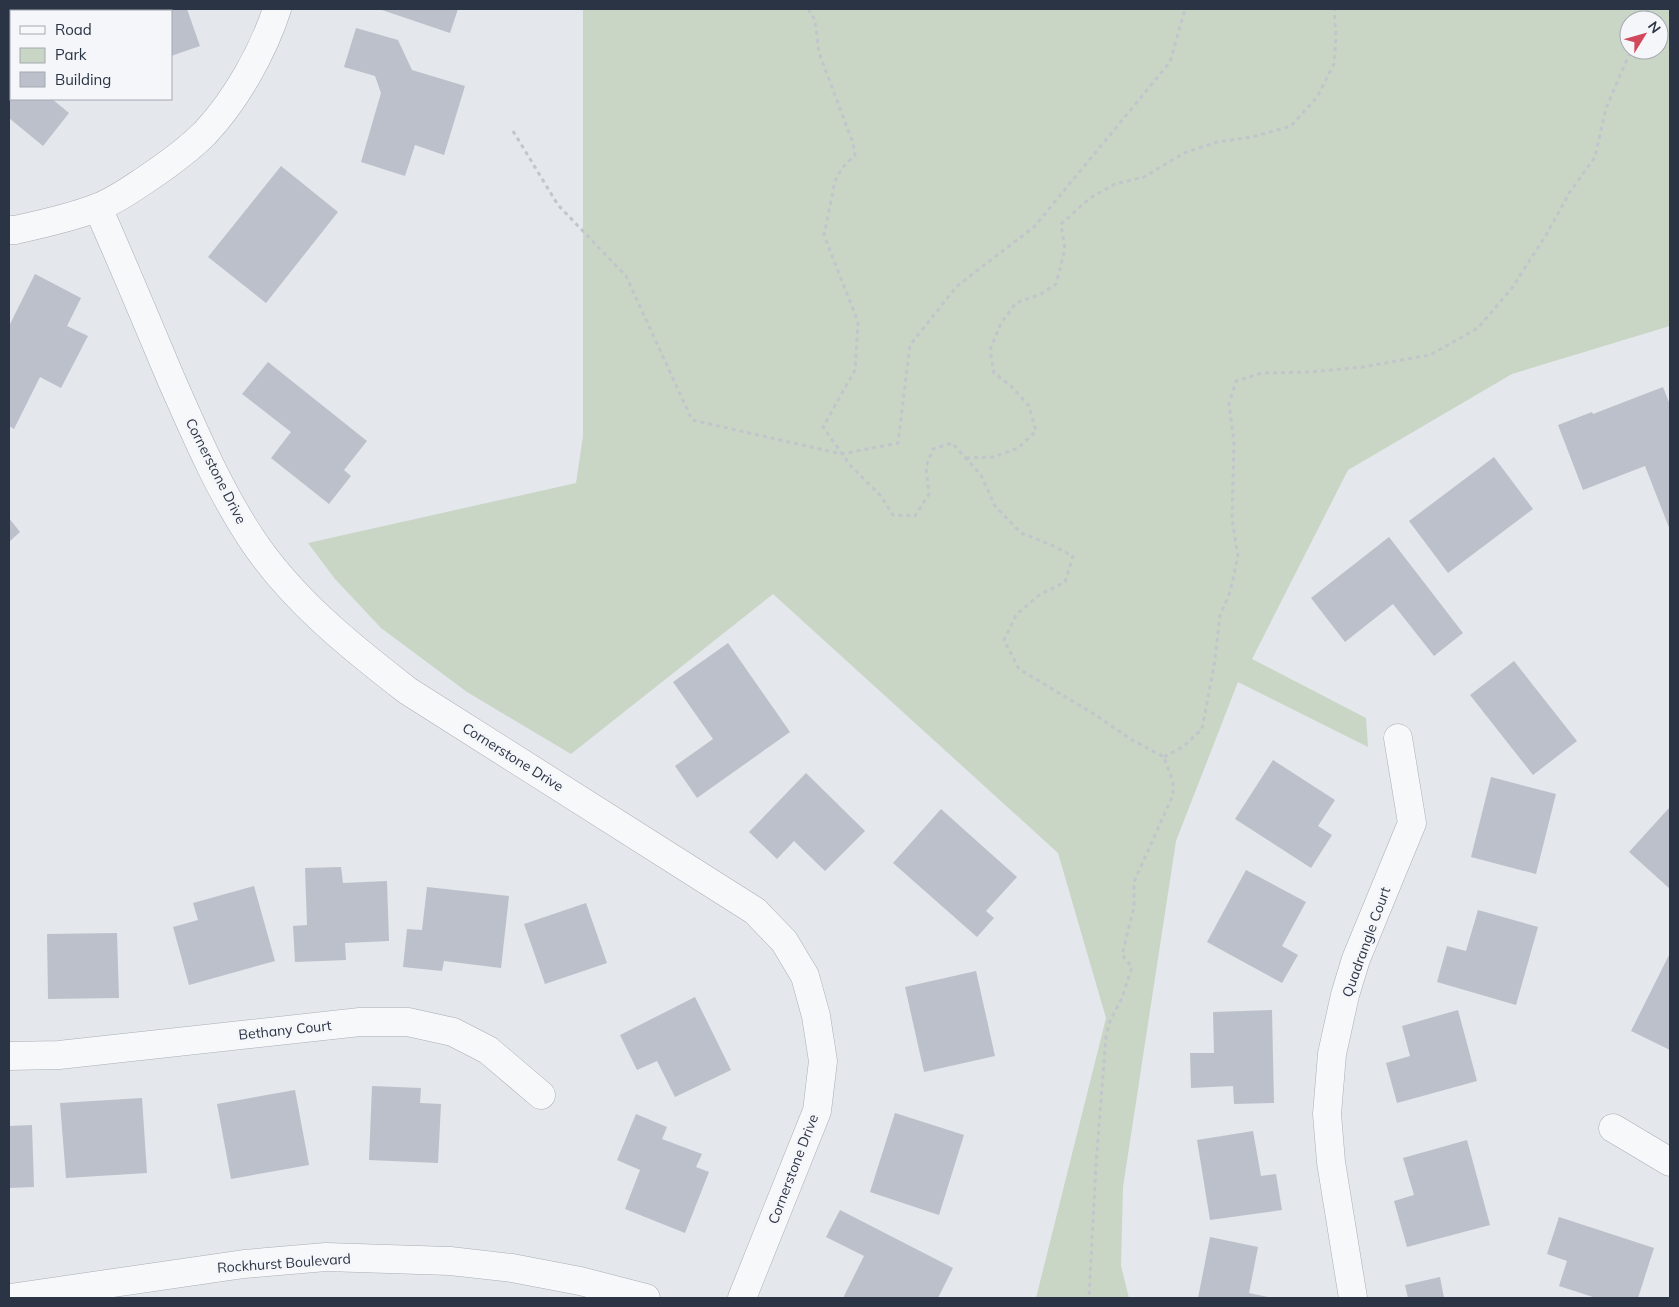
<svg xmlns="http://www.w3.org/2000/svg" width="1679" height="1307" font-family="Mulish,sans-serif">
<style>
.green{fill:#c9d6c5;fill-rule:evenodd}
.building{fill:#bbc0ca}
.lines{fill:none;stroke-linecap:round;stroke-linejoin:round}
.street-casing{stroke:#a9aeb7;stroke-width:29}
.path{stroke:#c2c5cb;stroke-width:3;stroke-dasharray:4 4;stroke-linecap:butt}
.street{stroke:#f7f8fa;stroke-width:28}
.labels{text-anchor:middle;stroke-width:5;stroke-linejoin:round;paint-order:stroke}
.street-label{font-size:14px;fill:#2b3445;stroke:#f4f6f9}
</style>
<rect width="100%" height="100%" fill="#e4e7ec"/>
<!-- green -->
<path class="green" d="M583 9H1670V326L1512 374 1348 470 1252 659 1366 718 1368 747 1238 682 1176 841 1123 1187 1121 1266 1129 1298H1036L1106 1018 1058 853 773 594 571 754 467 692 381 628 335 579 308 543 576 483 583 436ZM1629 20H1659V50H1629Z"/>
<!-- building -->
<path class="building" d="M130 9H187L200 46 171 56V11H131Z
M379 9H458L450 33Z
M356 28 398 40 412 70 465 86 444 155 415 145 405 176 361 162 381 93 375 76 344 67Z
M11 32V99H52L69 113 43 146 9 118V35Z
M281 166 338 212 266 303 208 257Z
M35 274 81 298 67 326 88 336 61 388 40 377 14 429 9 426V326Z
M268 362 367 441 344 470 351 476 329 504 271 458 291 432 242 394Z
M1663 387 1670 405V530L1645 466 1583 490 1558 425 1592 412 1593 414Z
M1494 457 1533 509 1448 573 1409 521Z
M9 518 20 532 9 542Z
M1389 537 1463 633 1434 656 1393 604 1345 642 1311 598Z
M728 643 790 732 697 798 675 766 713 739 673 682Z
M1514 661 1577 741 1533 775 1470 695Z
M1273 760 1335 800 1318 826 1332 835 1311 868 1235 819Z
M806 773 865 831 825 871 794 841 777 859 749 832Z
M1491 777 1556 794 1536 874 1471 857Z
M1669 808 1670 809V889L1629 852Z
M941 809 1017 877 986 911 994 918 977 937 893 863Z
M341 867 343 883 387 881 389 941 345 943 346 960 295 962 293 926 307 925 305 868Z
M1246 870 1306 902 1282 946 1298 955 1282 983 1207 942Z
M254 886 275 961 189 985 173 927 198 920 193 903Z
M427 887 509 896 501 968 444 961 442 971 403 967 407 929 422 930Z
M586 903 607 963 545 984 524 924Z
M1478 910 1538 927 1516 1005 1437 982 1447 946 1466 951Z
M117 933 119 998 48 999 47 934Z
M1669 955H1670V1050L1631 1031Z
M976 971 995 1056 924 1072 905 987Z
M695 997 731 1070 675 1097 657 1061 637 1070 620 1035Z
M1272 1010 1274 1103 1234 1104 1233 1086 1191 1088 1190 1053H1214L1213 1012Z
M1458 1010 1477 1081 1397 1103 1386 1063 1410 1056 1402 1026Z
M372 1086 421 1088 420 1103 441 1104 438 1163 369 1160Z
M295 1090 309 1165 231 1179 217 1104Z
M142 1098 147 1173 66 1178 60 1103Z
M895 1113 964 1135 939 1215 870 1192Z
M636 1114 667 1127 662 1139 702 1154 696 1167 709 1172 685 1233 625 1209 640 1170 617 1160Z
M32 1125 34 1187 9 1188V1126Z
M1253 1131 1261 1176 1276 1174 1282 1210 1210 1220 1197 1140Z
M1467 1140 1490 1225 1407 1247 1394 1201 1414 1195 1403 1158Z
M840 1210 953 1268 938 1298H843L864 1256 826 1237Z
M1559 1217 1654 1248 1638 1298H1596L1559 1286 1567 1261 1547 1254Z
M1210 1237 1258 1247 1249 1293 1268 1297V1298H1198Z
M1440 1277 1444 1298H1408L1405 1285Z"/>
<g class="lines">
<!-- street casing -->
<g class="street-casing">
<path id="street" d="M98 208C123 264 147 322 171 379 195 433 218 488 251 538 291 599 351 647 408 691L755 911 784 941 805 976 816 1016 823 1061 817 1111 742 1298
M9 230H15C42 224 70 218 96 208 113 202 130 190 145 180 166 166 187 151 205 133 236 100 263 52 277 9
M9 1056 59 1055 360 1022H408L453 1032 488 1050 541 1095
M1613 1128 1670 1162
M10 1298 244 1264 326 1257 450 1261 512 1268 580 1281 646 1298
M1353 1298 1331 1162 1327 1114 1332 1054 1345 995 1356 959 1412 823 1398 738"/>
</g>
<!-- path -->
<path class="path" d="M808 9 815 20 819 53 853 143 855 155 842 168 835 181 824 235 858 322 855 370 823 427 851 466 881 496 893 515 915 516 929 494 926 467 933 449 952 443 981 475 995 506 1021 533 1049 544 1073 556 1065 582 1039 595 1016 615 1004 640 1019 669 1094 714 1132 740 1164 757 1173 782V795L1134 882V907L1122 955 1132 967 1122 998 1110 1021 1106 1036 1096 1165 1089 1298
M1645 20 1648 9
M513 131 558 205 626 276 692 420 842 454 898 443 910 345 957 286 1034 227 1170 62 1185 9
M966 458 993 457 1018 448 1036 431 1029 406 1011 386 994 373 990 350 1001 323 1016 303 1041 294 1056 284 1065 249 1061 224 1090 198 1115 184 1144 177 1184 153 1217 142 1252 137 1291 126 1317 97 1334 64 1336 36 1334 9
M1164 757 1184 746 1202 729 1214 666 1220 616 1230 592 1238 556 1232 519 1234 442 1229 404 1236 381 1262 373 1310 372 1363 367 1430 355 1478 328 1512 288 1546 235 1570 192 1595 157 1606 108 1631 50"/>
<!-- street -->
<use href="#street" class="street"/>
</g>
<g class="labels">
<!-- street labels -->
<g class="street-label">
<text transform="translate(216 471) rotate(63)" y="5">Cornerstone Drive</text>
<text transform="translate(513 757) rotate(32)" y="5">Cornerstone Drive</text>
<text transform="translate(1366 942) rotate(-70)" y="5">Quadrangle Court</text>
<text transform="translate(285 1030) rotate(-6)" y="5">Bethany Court</text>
<text transform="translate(793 1169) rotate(-69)" y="5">Cornerstone Drive</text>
<text transform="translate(284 1263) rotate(-4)" y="5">Rockhurst Boulevard</text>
</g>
</g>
<!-- border -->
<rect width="1679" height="1307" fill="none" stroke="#2b3445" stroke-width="20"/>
<!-- legend -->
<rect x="10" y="10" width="162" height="90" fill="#f4f6f9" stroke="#a4a8b1"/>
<rect x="20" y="26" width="25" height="8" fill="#f7f8fa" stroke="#a4a8b1"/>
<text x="55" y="35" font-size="15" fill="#2b3445">Road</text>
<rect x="20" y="48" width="25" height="15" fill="#c9d6c5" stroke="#a4a8b1"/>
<text x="55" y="60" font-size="15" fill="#2b3445">Park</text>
<rect x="20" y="72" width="25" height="15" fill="#bbc0ca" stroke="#a4a8b1"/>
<text x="55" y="85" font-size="15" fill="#2b3445">Building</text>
<!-- north arrow -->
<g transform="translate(1644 35) rotate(53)"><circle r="24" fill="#f4f6f9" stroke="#a4a8b1"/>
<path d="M0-4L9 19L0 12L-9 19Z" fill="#d1495b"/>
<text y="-8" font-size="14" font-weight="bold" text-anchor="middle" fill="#2b3445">N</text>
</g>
</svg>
